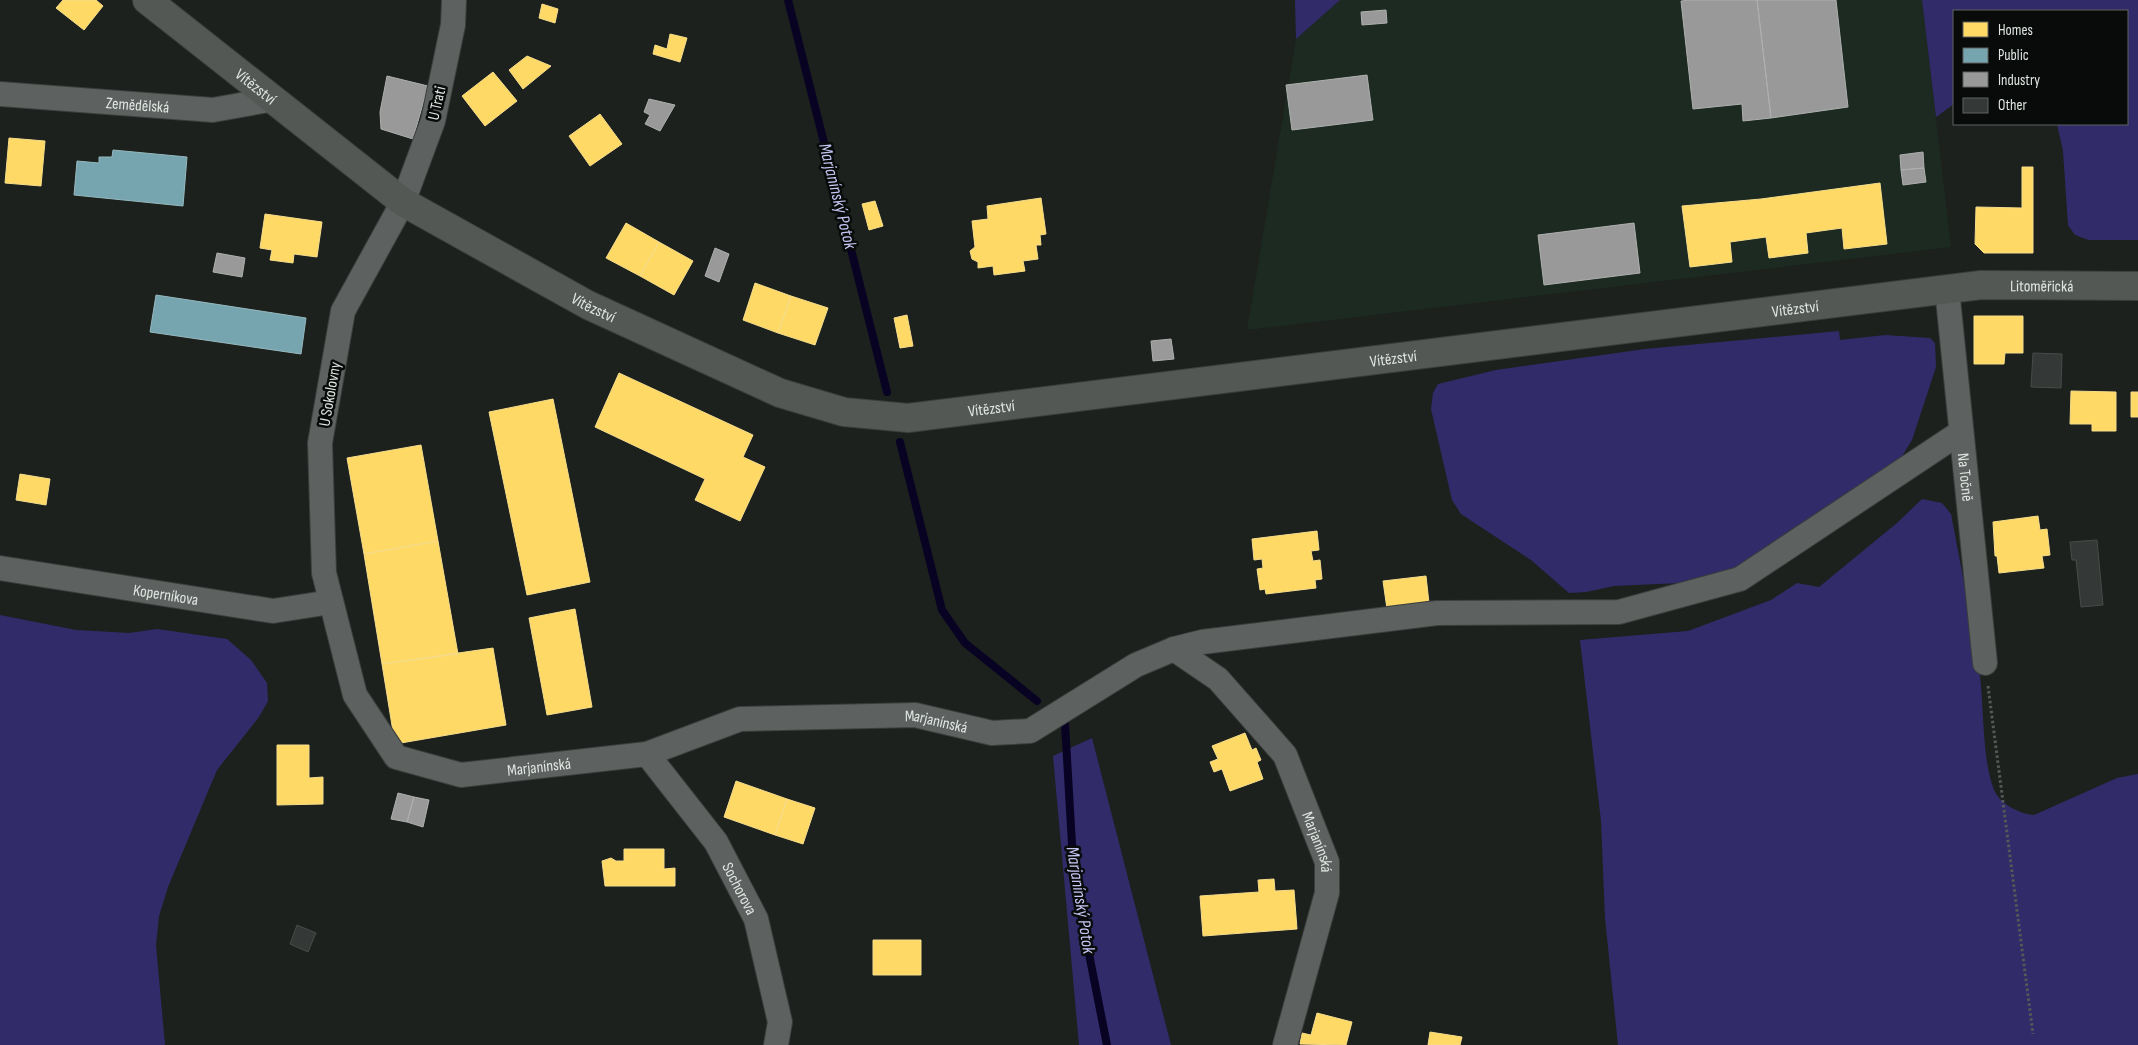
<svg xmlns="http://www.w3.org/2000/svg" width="2138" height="1045" font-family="'Sofia Sans Condensed',sans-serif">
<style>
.built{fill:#1c2a21}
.green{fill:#322b6a}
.homes{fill:#ffd966;stroke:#f6dd8b}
.public{fill:#76a5af;stroke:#96b8be}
.industry{fill:#999;stroke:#aeb0af}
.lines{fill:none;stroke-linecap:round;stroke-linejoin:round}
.stream{stroke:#090323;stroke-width:8}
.building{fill:#343836;stroke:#474c49}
.street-casing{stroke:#3a3e3c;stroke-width:26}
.secondary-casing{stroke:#3a3e3c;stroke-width:30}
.path{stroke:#565957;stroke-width:3;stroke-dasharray:2.5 2.5;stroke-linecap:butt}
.street{stroke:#5d615f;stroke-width:24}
.secondary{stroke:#535855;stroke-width:28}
.labels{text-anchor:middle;stroke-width:5;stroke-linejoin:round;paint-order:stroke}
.street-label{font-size:16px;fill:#e0e6e2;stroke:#080b09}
.water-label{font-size:18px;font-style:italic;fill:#c6c6f3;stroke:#080b09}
</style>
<rect width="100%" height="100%" fill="#1c211e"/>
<!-- built -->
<path class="built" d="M1340 0H1922L1951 247 1247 330 1296 39Z"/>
<!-- green -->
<path class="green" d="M1295 0H1340L1296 39Z
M1922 0H2138V240H2089L2075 235 2068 225 2063 151 2057 124H2127V11H1954V104L1936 117Z
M1839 331 1840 340 1885 335 1930 338 1935 343 1936 367 1912 440 1896 466 1756 561 1715 575 1680 583 1614 586 1586 592 1569 593 1531 560 1461 514 1452 500 1431 409 1433 393 1438 384 1496 370 1645 349Z
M1922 499 1942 503 1951 514C1961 567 1972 622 1980 676 1984 709 1982 759 1994 790 2000 804 2020 814 2034 815L2117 778 2138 774V1045H1618L1605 918 1601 821 1580 640 1688 631 1771 600 1797 583 1819 587 1897 523Z
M0 615 76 630 129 633 157 629 227 639 251 660 267 683 268 701 259 717 217 770 168 887 159 916 156 945 165 1045H0Z
M1092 738 1171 1045H1079L1053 756Z"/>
<!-- homes -->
<path class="homes" d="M63 0H96L103 6 84 30 56 8Z
M542 4 558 9 555 23 539 18Z
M670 34 687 38 680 62 653 54 655 45 667 49Z
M527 56 551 66 523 89 509 70Z
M493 72 517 101 485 126 462 96Z
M600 114 622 144 590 166 569 136Z
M9 138 45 141 41 186 5 183Z
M2022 167H2033V253H1984L1975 244 1976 207 2022 208Z
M1880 183 1887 244 1844 249 1842 228 1806 233 1808 253 1769 258 1766 237 1730 242 1732 262 1690 267 1682 206 1761 199Z
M1041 198 1046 234 1040 235 1041 245H1036L1038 259 1023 261 1025 271 994 275 993 266 978 268V262L972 259 970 251 975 247 972 221 988 219 987 206Z
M875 201 883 226 869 230 862 204Z
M265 214 322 222 317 257 294 254 293 263 270 260 272 250 260 248Z
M626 223 659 242 640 276 606 258Z
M659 242 693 261 674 295 640 276Z
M755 283 791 296 778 333 743 320Z
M791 296 828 308 815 345 778 333Z
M907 315 913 346 900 348 894 318Z
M1974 316H2023V353H2005L2004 364H1974Z
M619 373 753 435 743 457 765 467 740 521 695 500 705 479 595 427Z
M2071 391 2116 392V431H2092V424H2070Z
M2131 392H2138V417H2131Z
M553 399 590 582 527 595 489 412Z
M421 445 438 541 364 554 347 458Z
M20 474 50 479 46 505 16 500Z
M2038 516 2040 530 2047 529 2050 555 2042 556 2044 568 1999 573 1997 556H1995L1993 522Z
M1317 531 1319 550 1311 551 1313 561 1320 560 1322 579 1315 580 1316 588 1266 594 1265 589 1260 590 1257 569 1263 568 1262 559 1254 560 1252 539Z
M438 541 458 654 382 664 364 554Z
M1426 576 1429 603 1387 609 1383 581Z
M575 609 592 707 547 715 529 618Z
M493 648 506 725 395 744 382 664Z
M1245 733 1252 750 1256 748 1261 760 1257 762 1263 779 1230 791 1222 769 1214 772 1210 762 1218 759 1212 746Z
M277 745H309V778L323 777V804L277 805Z
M736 781 787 799 775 835 724 817Z
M787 799 815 808 803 844 775 835Z
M624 849H664V869L675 868V886H605L602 861 611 858 616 861H624Z
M1274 879 1275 891 1294 890 1297 929 1203 936 1200 896 1259 892 1258 880Z
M873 940H921V975H873Z
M1317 1013 1352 1022 1346 1045 1300 1044 1302 1033 1311 1035Z
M1430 1032 1462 1037 1460 1045H1428Z"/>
<!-- public -->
<path class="public" d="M113 150 187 157 183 206 74 195 77 161 99 163V157H112Z
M156 295 306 318 301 354 150 332Z"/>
<!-- industry -->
<path class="industry" d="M1690 0H1757L1771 118 1743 121 1742 104 1693 109 1681 1Z
M1757 0H1836L1848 107 1771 118Z
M1386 10 1387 23 1362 25 1361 12Z
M1367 75 1373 120 1292 130 1286 85Z
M387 76 428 86 413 139 381 129 380 112Z
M649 99 675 105 660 131 645 124 650 115 644 112Z
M1923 152 1924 168 1901 170 1900 155Z
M1924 168 1926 182 1903 185 1901 170Z
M1634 223 1640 273 1544 285 1538 235Z
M715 248 729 254 719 282 705 276Z
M217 253 245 258 242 277 213 272Z
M1171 339 1174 359 1153 361 1151 341Z
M398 793 414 797 407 822 391 819Z
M414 797 429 800 423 827 407 822Z"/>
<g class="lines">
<!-- stream -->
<path class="stream" d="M788 0 887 392
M900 442 942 610 965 643 1037 701
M1065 724 1074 878 1107 1045"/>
</g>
<!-- building -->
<path class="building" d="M2033 353 2062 354 2061 388 2031 387Z
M2097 540 2103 605 2081 607 2076 560H2072L2070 542Z
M297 925 316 933 308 952 290 944Z"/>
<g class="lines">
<!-- street casing -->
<g class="street-casing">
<g id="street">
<path id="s1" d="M454 0 453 25 433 121 403 202 343 311 320 443 324 573 355 695 396 757 461 775 647 754 740 719 915 715 992 733 1030 731 1136 665 1174 649 1202 642 1437 613 1619 612 1740 579 1961 432"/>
<path id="s2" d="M0 94 213 110 274 99"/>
<path id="s3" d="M1947 289 1985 663"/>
<path id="s4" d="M0 568 273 611 331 602"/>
<path id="s5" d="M1174 649 1218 679 1285 755 1327 862V893L1285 1045"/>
<path id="s6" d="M647 754 716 842 756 919 780 1022 776 1045"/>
</g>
</g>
<!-- secondary casing -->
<g class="secondary-casing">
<g id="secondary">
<path id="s7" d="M147 0 403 202 588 305 780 393 844 412 908 418 1981 285 2138 286"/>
</g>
</g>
<!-- path -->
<path class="path" d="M1988 686 2033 1034"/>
<!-- street -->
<use href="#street" class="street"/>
<!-- secondary -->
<use href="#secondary" class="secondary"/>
</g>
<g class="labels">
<!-- street labels -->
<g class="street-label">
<text dy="6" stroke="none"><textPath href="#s7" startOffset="139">Vítězství</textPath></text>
<text transform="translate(436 103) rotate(-77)" y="6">U Trati</text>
<text dy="6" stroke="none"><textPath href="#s2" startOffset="138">Zemědělská</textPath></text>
<text dy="6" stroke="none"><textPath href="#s7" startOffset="2022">Litoměřická</textPath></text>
<text dy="6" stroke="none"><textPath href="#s7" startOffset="544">Vítězství</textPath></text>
<text dy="6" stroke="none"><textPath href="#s7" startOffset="1774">Vítězství</textPath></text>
<text dy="6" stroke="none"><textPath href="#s7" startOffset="1369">Vítězství</textPath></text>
<text transform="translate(329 394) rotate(-80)" y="6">U Sokolovny</text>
<text dy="6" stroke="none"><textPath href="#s7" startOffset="964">Vítězství</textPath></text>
<text dy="6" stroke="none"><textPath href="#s3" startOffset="189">Na Točně</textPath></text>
<text dy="6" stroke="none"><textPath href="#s4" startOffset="168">Koperníkova</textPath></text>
<text dy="6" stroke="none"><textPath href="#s1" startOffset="1349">Marjanínská</textPath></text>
<text dy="6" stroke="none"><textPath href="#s1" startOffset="944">Marjanínská</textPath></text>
<text dy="6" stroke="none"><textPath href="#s5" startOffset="248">Marjanínská</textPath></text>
<text dy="6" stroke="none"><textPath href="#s6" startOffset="164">Sochorova</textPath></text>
</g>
<!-- water labels -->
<g class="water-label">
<text transform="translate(838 196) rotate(76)" y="6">Marjanínský Potok</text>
<text transform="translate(1081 900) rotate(81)" y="6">Marjanínský Potok</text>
</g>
</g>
<!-- legend -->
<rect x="1953" y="10" width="175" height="115" fill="#080b09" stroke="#5e6360"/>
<rect x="1963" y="22" width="25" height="15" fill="#ffd966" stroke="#5e6360"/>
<text x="1998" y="35" font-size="15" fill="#e0e6e2">Homes</text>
<rect x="1963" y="48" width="25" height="15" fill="#76a5af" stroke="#5e6360"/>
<text x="1998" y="60" font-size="15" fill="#e0e6e2">Public</text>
<rect x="1963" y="72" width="25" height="15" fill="#999999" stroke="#5e6360"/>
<text x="1998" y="85" font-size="15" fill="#e0e6e2">Industry</text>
<rect x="1963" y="98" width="25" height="15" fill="#343836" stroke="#5e6360"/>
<text x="1998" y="110" font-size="15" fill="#e0e6e2">Other</text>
</svg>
